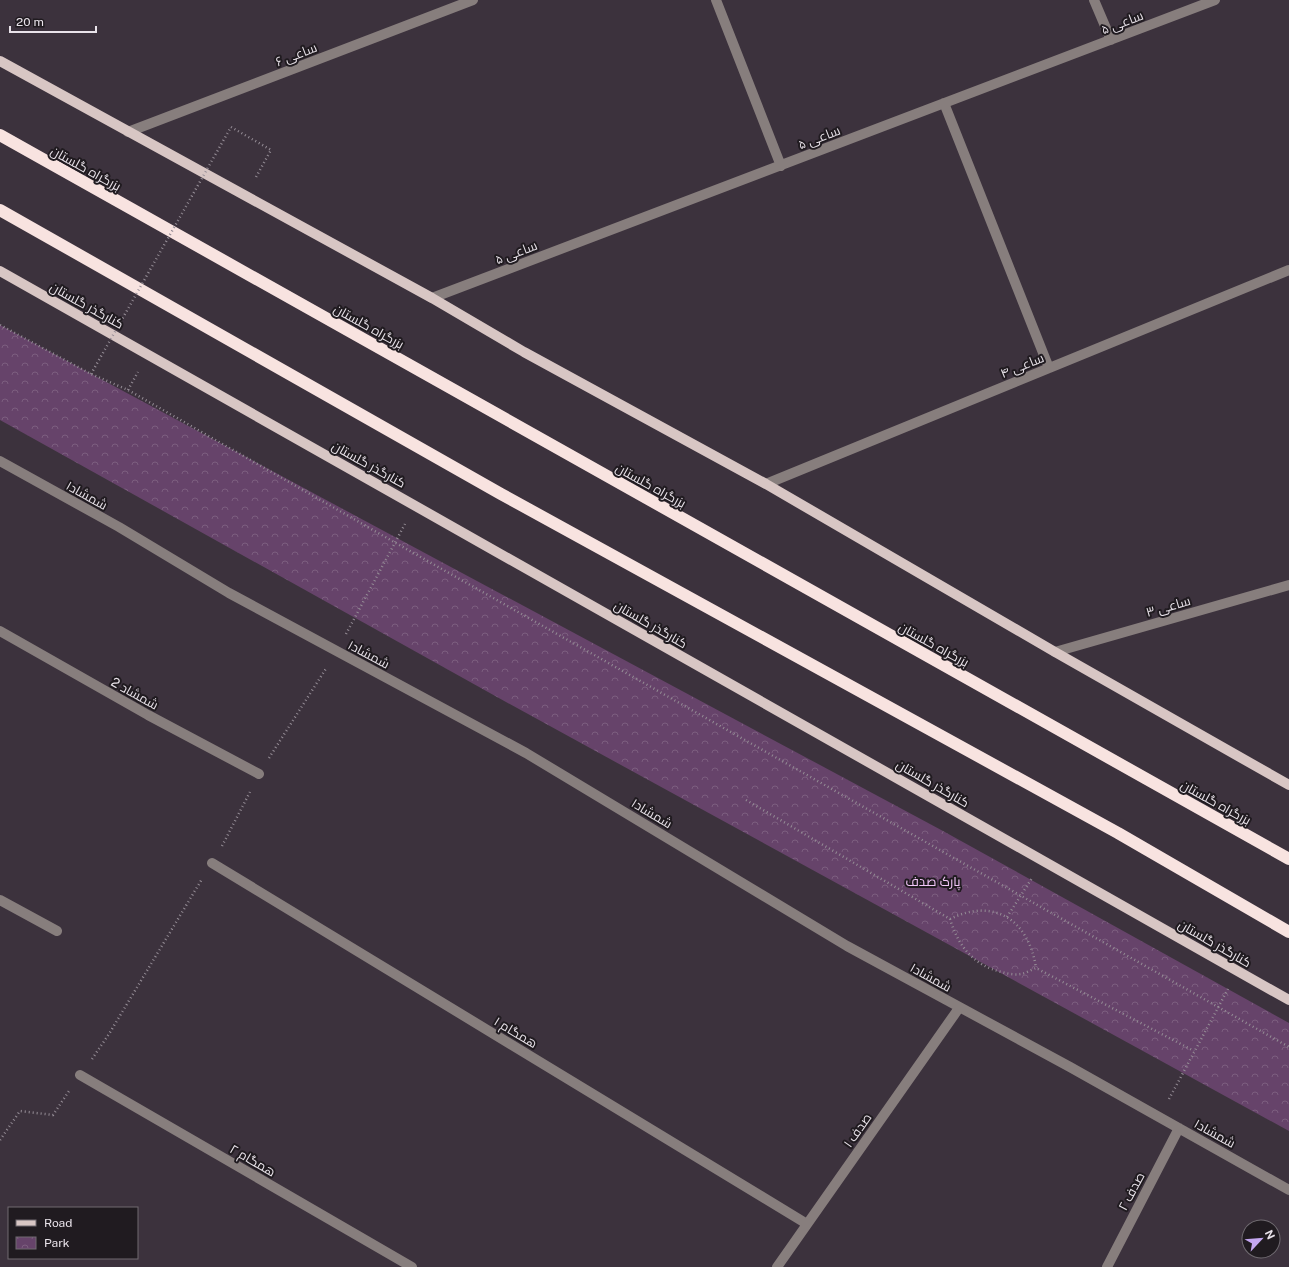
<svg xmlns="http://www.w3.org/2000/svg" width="1289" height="1267" font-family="'Public Sans',Cairo,sans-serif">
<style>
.park{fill:url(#park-crowns)}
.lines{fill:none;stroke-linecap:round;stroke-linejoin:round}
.path{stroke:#958d96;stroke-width:2.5;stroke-dasharray:1 3;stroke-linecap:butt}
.minor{stroke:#877e7d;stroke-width:10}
.major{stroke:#d8c6c4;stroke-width:10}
.highway{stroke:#f8e3e0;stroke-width:12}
.path-bridge{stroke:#958d96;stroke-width:2.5;stroke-dasharray:1 3;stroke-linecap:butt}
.labels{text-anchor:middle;stroke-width:4;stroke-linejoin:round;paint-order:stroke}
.street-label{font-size:13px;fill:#e9e3ea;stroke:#201b20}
.park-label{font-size:13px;fill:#f3c6f9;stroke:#201b20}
</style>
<defs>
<pattern id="park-crowns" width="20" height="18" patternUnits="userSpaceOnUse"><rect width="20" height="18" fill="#66436a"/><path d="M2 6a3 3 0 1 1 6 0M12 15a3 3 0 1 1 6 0" fill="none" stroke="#7c5e7f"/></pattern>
</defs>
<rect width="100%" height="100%" fill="#3c323d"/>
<!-- park -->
<path class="park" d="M0 325 943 831 1289 1023V1131L506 702 0 420Z"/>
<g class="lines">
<!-- path -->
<path class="path" d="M231 127 271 150 255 179
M0 325 91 374 128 390 394 542 1289 1047
M128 390 138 372
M346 634 405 524
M269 758 327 667
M746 800 950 919C958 946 974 966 1002 972 1008 974 1015 975 1021 974 1026 973 1031 970 1036 968L1194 1051
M222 846 250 792
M1007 917 1032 878
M950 919C994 897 1029 920 1036 968
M92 1059 109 1034 202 879
M1169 1099 1228 989
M0 1140 20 1111 53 1115 69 1091"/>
<!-- minor -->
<path class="minor" d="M716 0 781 166
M1094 0 1111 40
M944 103 1049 368
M128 132 473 0
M432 298 1215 0
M0 461 119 527 229 593 526 753 847 946 1070 1067 1289 1190
M766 484 1289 270
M0 631 148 715 259 774
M1055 652 1289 585
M212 863 807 1224
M0 900 57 931
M80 1075 412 1267
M777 1267 959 1008
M1107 1267 1179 1128"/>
<!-- major -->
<path class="major" d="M0 61 432 298 524 352 766 484 1055 652 1289 785
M0 271 1289 1000"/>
<!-- highway -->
<path class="highway" d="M0 135 1289 859
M0 210 501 494 1118 833 1289 932"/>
<!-- path-bridge -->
<path class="path-bridge" d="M91 374 231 127"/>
</g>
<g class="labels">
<!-- street labels -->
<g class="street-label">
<text transform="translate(1122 22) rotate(-21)" y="5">ساعی ۵</text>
<text transform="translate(296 54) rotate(-21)" y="5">ساعی ۶</text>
<text transform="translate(819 137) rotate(-21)" y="5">ساعی ۵</text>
<text transform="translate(86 168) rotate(29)" y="5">بزرگراه گلستان</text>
<text transform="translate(516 252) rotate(-21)" y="5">ساعی ۵</text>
<text transform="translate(87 305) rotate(29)" y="5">کنارگذر گلستان</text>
<text transform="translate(369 326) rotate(29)" y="5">بزرگراه گلستان</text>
<text transform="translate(1022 365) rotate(-22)" y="5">ساعی ۴</text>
<text transform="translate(369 464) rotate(29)" y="5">کنارگذر گلستان</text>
<text transform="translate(651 485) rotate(29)" y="5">بزرگراه گلستان</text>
<text transform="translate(87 495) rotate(29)" y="5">شمشاد۱</text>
<text transform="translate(1168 606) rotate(-16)" y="5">ساعی ۳</text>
<text transform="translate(651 624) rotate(30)" y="5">کنارگذر گلستان</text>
<text transform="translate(934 644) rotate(29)" y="5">بزرگراه گلستان</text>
<text transform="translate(369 654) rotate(28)" y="5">شمشاد۱</text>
<text transform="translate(135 693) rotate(29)" y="5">شمشاد 2</text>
<text transform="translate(933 783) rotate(30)" y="5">کنارگذر گلستان</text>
<text transform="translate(1216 802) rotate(29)" y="5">بزرگراه گلستان</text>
<text transform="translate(652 813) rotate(31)" y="5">شمشاد۱</text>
<text transform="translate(1215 943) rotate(30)" y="5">کنارگذر گلستان</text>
<text transform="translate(931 977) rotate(29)" y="5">شمشاد۱</text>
<text transform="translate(516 1032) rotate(31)" y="5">همگام ۱</text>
<text transform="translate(857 1130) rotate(-55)" y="5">صدف ۱</text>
<text transform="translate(1215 1133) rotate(29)" y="5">شمشاد۱</text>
<text transform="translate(253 1160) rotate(30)" y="5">همگام ۲</text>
<text transform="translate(1131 1191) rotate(-62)" y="5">صدف ۲</text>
</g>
<!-- park labels -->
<g class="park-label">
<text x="933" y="886">پارک صدف</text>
</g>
</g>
<!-- legend -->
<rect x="8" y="1207" width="130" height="52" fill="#201b20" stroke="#706b71"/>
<rect x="16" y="1220" width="20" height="6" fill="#d8c6c4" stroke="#706b71"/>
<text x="44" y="1227" font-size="12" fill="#e9e3ea">Road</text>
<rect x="16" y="1237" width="20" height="12" fill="url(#park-crowns)" stroke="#706b71"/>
<text x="44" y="1247" font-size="12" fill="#e9e3ea">Park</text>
<!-- north arrow -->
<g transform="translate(1261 1239) rotate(64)"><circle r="19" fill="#201b20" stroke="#706b71"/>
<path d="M0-3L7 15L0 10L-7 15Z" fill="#c4a7f1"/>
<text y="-6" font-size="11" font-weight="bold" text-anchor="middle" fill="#e9e3ea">N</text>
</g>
<!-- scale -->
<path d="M10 26v6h86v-6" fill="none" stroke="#e9e3ea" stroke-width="2"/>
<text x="16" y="26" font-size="12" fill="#e9e3ea" stroke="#201b20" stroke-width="3" paint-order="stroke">20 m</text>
</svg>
